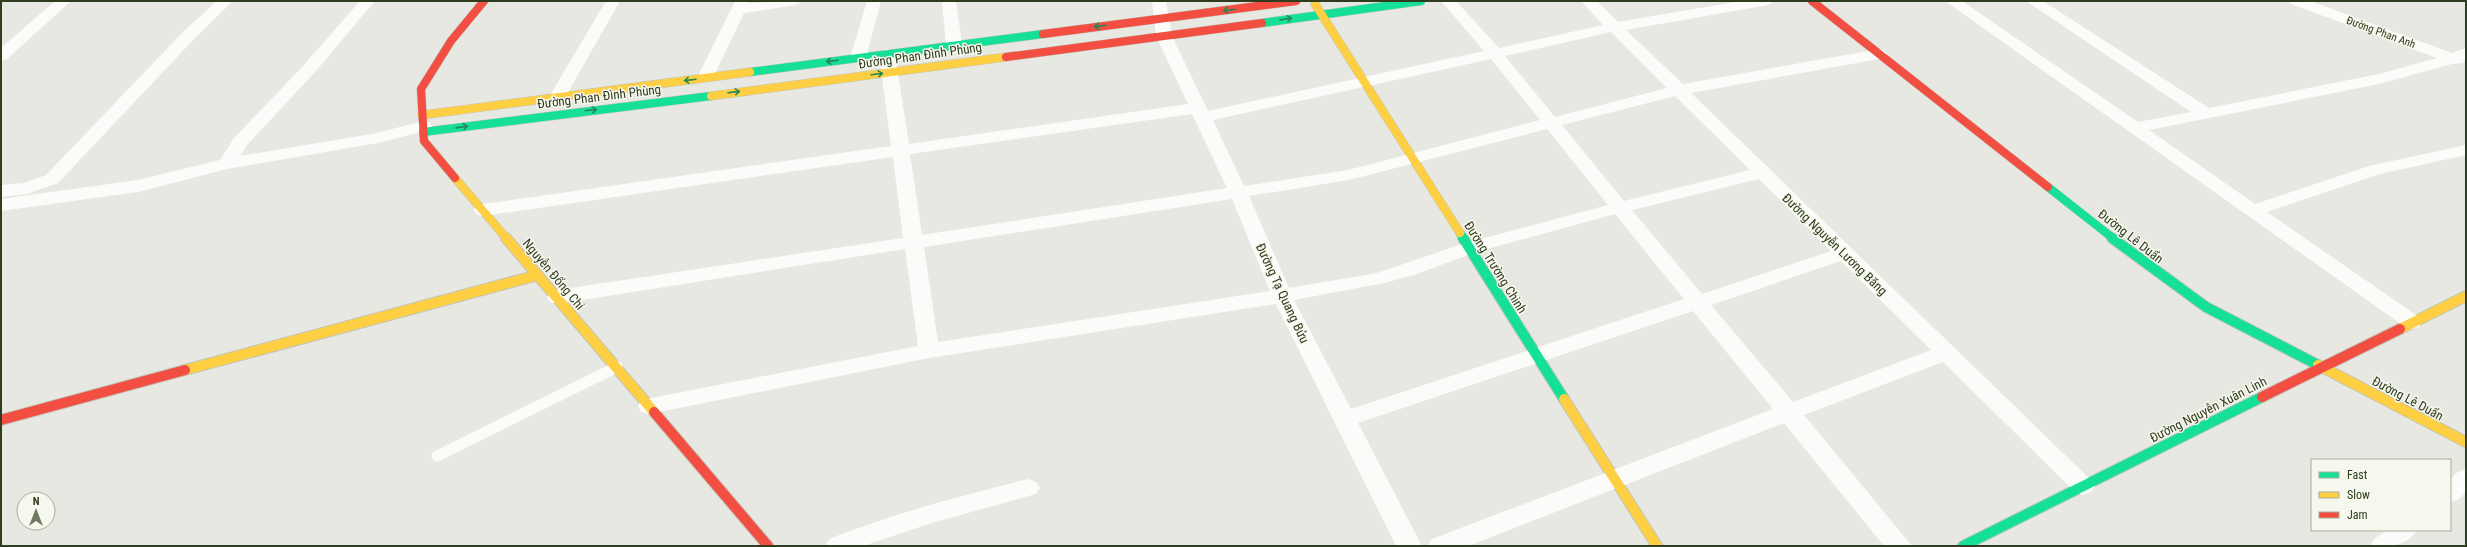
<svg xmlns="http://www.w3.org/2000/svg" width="2467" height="547" font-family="'Roboto Condensed',sans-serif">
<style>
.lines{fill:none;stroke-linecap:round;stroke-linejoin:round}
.fast-far1-casing{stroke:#c2c5ba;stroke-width:9}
.fast-casing{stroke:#c2c5ba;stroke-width:12}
.slow-far1-casing{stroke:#c2c5ba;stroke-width:9}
.slow-casing{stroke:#c2c5ba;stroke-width:12}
.jam-far1-casing{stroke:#c2c5ba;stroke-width:9}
.jam-casing{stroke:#c2c5ba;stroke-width:12}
.lane{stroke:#fbfcfa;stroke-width:11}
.street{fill:#fbfcfa;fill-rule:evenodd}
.fast-far1{stroke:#16e098;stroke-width:8}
.fast{stroke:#16e098;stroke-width:10}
.slow-far1{stroke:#ffcf43;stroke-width:8}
.slow{stroke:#ffcf43;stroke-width:10}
.jam-far1{stroke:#f24e42;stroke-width:8}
.jam{stroke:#f24e42;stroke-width:10}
.oneway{stroke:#248655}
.labels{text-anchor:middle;stroke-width:3;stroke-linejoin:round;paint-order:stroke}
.far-street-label{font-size:11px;fill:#2f3c1e;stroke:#f6f8ee}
.street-label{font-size:13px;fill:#2f3c1e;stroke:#f6f8ee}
</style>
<rect width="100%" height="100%" fill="#e7e8e1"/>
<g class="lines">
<!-- fast-far1 casing -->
<g class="fast-far1-casing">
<path id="fast-far1" d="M1262 23 1421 1
M750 72 1043 34
M423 132 711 96
M2048 187 2114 239
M1460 233 1464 239"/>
</g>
<!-- fast casing -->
<g class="fast-casing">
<path id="fast" d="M1463 238 1564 399
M2112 238 2206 307 2318 365
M1963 546 2262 397"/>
</g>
<!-- slow-far1 casing -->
<g class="slow-far1-casing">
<path id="slow-far1" d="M1315 4 1460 233
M711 96 1006 57
M422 115 750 72
M455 178 507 239"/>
</g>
<!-- slow casing -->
<g class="slow-casing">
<path id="slow" d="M506 238 654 412
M2400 329 2466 296
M2318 365 2466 442
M185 370 538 275
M1564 399 1657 546"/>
</g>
<!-- jam-far1 casing -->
<g class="jam-far1-casing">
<path id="jam-far1" d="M1812 1 2048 187
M1043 34 1296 1
M1006 57 1262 23
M455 178 424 141 421 89 451 41 484 1"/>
</g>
<!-- jam casing -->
<g class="jam-casing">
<path id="jam" d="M2262 397 2400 329
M654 412 768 546
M1 420 185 370"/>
</g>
<!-- lane -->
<path class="lane" d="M437 456 617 367"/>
<!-- street -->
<path class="street" d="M55 1H71L7 59 1 61V48Z
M217 1H233L196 37 58 183 27 194 1 197V185L24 183 46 175 184 31Z
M360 1H375L315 72 247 145 240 156 377 133 423 121 429 122 432 126 429 130 378 143 227 169 138 192 1 211V199L138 180 220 160 234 138 303 66Z
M606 1H620L563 101H551L549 97Z
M735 1H749V3L803 1 796 5 744 13 713 78 711 81H699L697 78Z
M867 1H881L866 58 858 63 850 58Z
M942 1H956L962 45 960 48 954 50 946 45Z
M1152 1H1166L1172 36 1208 111 1484 51 1441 1H1456L1499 48 1603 25 1581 1H1597L1618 22 1741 1H1775L1768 5 1626 30 1683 84 1879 49 1885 51 1887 54 1885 57 1879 59 1691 93 2091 480 2095 486 2091 492 2083 495 2075 492 1943 362 1804 415 1912 546H1884L1784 423 1468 546H1428L1432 539 1773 409 1693 311 1358 423 1422 546H1396L1276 304 929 358 649 414 641 412 638 406 641 400 918 346 905 249 557 304 550 302 547 297 550 292 557 290 903 238 893 157 483 216 476 214 474 210 476 206 483 204 891 146 879 54 887 49 895 54 909 144 1188 104 1156 36ZM1611 32 1667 88 1555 117 1505 56ZM1491 59 1540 120 1348 170 1244 186 1213 120ZM1675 96 1750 170 1624 201 1562 125ZM1192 114 1227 188 922 235 910 154ZM1547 129 1608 205 1462 244 1377 273 1289 288 1249 196 1349 180ZM1759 179 1831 251 1702 294 1632 210ZM1232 199 1270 291 938 342 924 247ZM1615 214 1684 299 1351 409 1294 300 1384 283 1414 275 1476 252ZM1841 261 1931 350 1793 402 1711 305Z
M1945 1H1962L2138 122 2191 112 2026 1H2043L2209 108 2379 74 2437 58 2291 4 2289 1H2310L2452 53 2466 48V58L2463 63 2452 64 2379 84 2149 130 2255 204 2369 166 2466 145V155L2380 174 2267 212 2419 317 2422 322 2419 327 2412 329 2405 327Z
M2466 469V492L2459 499 2450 502V479L2458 472Z
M1028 479 1036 482 1040 488 1036 494 932 523 863 546H825L829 539C894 513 961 496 1028 479Z
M2387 530H2417C2407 547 2390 546 2370 546L2374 539Z"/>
<!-- fast-far1 -->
<use href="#fast-far1" class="fast-far1"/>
<!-- fast -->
<use href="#fast" class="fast"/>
<!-- slow-far1 -->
<use href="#slow-far1" class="slow-far1"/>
<!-- slow -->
<use href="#slow" class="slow"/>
<!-- jam-far1 -->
<use href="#jam-far1" class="jam-far1"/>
<!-- jam -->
<use href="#jam" class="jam"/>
</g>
<!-- one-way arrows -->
<defs><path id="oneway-shaft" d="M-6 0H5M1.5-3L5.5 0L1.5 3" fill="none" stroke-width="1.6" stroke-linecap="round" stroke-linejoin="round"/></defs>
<g class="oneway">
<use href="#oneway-shaft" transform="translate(1229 10) rotate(173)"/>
<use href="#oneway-shaft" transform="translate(1286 19) rotate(-8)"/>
<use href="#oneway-shaft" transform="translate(1100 26) rotate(173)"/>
<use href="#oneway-shaft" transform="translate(832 61) rotate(173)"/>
<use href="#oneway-shaft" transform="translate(877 74) rotate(-7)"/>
<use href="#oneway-shaft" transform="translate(690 80) rotate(173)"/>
<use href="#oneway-shaft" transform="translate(734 92) rotate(-7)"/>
<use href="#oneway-shaft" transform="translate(591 110) rotate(-7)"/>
<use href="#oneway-shaft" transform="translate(462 127) rotate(-8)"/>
</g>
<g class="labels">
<!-- far-street labels -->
<g class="far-street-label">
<text transform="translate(2381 32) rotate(20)" y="4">Đường Phan Anh</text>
</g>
<!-- street labels -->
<g class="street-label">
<text transform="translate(920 55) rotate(-8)" y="5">Đường Phan Đình Phùng</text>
<text transform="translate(599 96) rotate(-7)" y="5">Đường Phan Đình Phùng</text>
<text transform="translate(2131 236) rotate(38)" y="5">Đường Lê Duẩn</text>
<text transform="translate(1835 244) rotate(44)" y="5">Đường Nguyễn Lương Băng</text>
<text transform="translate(1496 267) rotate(58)" y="5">Đường Trường Chinh</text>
<text transform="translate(554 274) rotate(50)" y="5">Nguyễn Đổng Chi</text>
<text transform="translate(1283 293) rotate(65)" y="5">Đường Tạ Quang Bửu</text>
<text transform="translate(2408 398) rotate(28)" y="5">Đường Lê Duẩn</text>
<text transform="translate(2208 409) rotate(-27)" y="5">Đường Nguyễn Xuân Linh</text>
</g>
</g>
<!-- border -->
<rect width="2467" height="547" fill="none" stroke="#2f3c1e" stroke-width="4"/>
<!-- legend -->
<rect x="2311" y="459" width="140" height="72" fill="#f6f8ee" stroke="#a6ad9b"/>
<rect x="2319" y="472" width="20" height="6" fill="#16e098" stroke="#a6ad9b"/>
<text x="2347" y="479" font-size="12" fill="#2f3c1e">Fast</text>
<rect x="2319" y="492" width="20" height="6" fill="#ffcf43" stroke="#a6ad9b"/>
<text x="2347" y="499" font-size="12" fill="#2f3c1e">Slow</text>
<rect x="2319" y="512" width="20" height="6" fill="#f24e42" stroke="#a6ad9b"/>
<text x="2347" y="519" font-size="12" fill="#2f3c1e">Jam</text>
<!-- north arrow -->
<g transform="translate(36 511)"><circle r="19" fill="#f6f8ee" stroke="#a6ad9b"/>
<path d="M0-3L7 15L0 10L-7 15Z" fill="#6f7862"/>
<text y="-6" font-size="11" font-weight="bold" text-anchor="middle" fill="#2f3c1e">N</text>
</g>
</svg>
